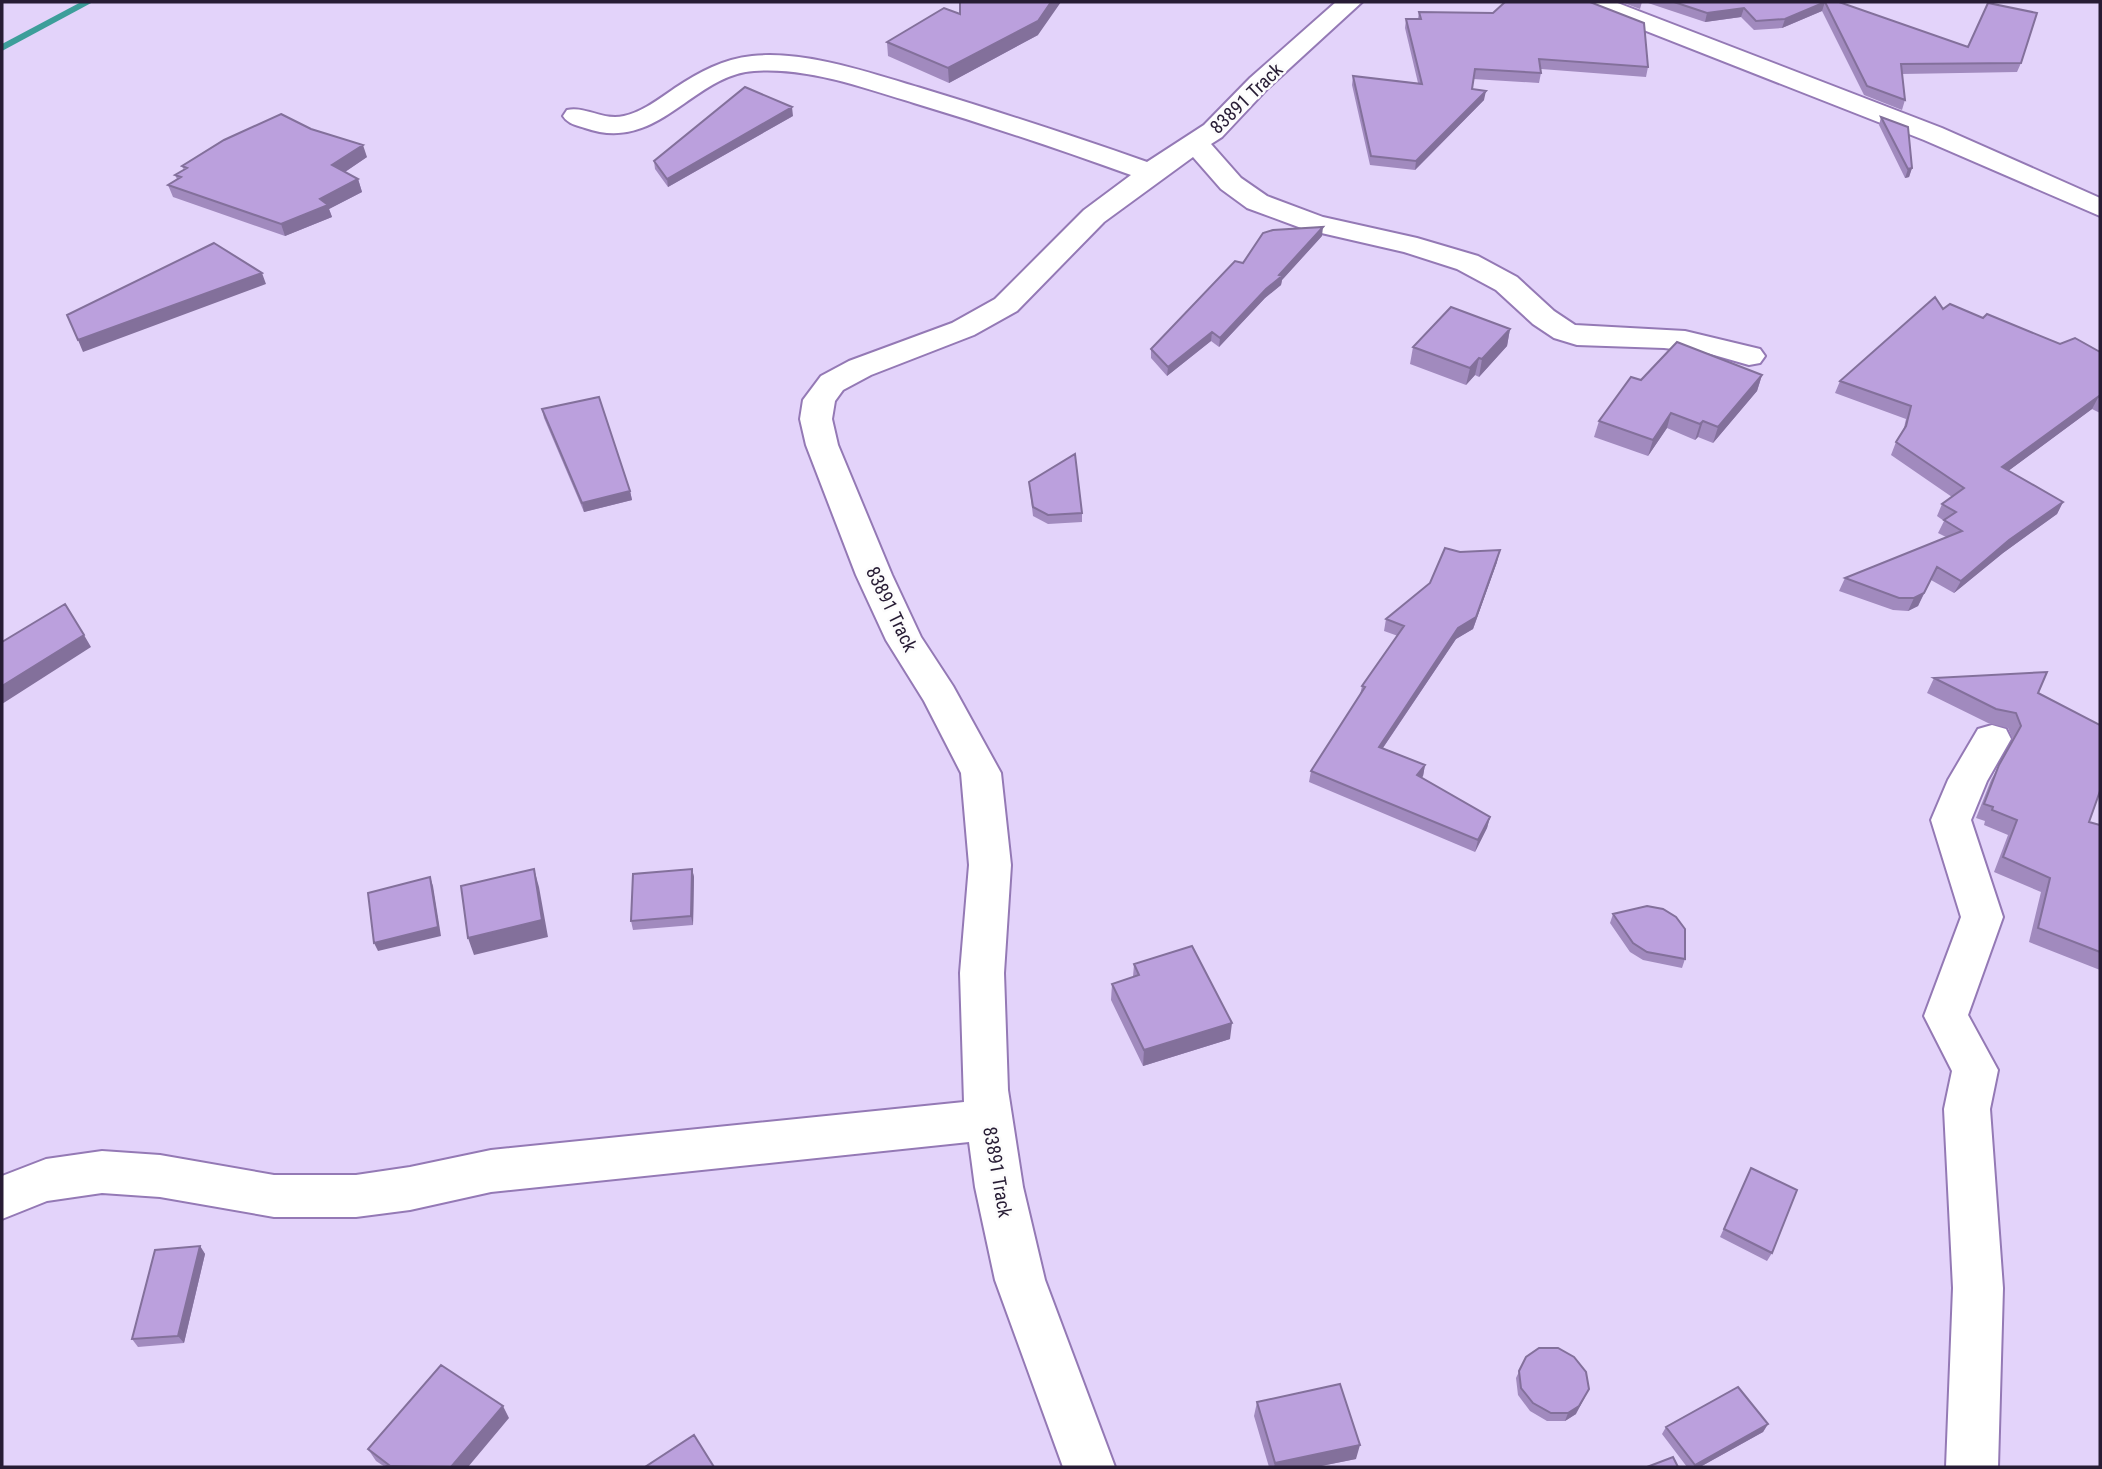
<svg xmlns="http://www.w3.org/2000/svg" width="2102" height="1469" font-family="'Roboto Condensed',sans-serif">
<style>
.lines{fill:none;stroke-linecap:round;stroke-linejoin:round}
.stream{fill:#3d9e9a;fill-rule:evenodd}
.minor-casing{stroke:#9479b5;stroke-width:4}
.minor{fill:#fff;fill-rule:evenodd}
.wall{fill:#a18abe}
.shaded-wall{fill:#83709b}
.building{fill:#bba0dd;stroke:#83709b;stroke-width:2}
.labels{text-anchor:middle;stroke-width:5;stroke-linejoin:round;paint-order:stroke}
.street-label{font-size:19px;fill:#271c34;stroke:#fcfcfc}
</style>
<rect width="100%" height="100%" fill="#e3d3fa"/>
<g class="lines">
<!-- stream -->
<path class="stream" d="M81 2H93L2 51V44Z"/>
<!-- minor casing -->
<g class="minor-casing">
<path id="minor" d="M1336 2H1362L1268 88 1222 137 1211 144 1241 178 1267 196 1323 217 1417 238 1478 256 1517 277 1554 311 1575 325 1685 331 1760 349 1765 356 1760 363 1749 365 1707 353 1664 348 1577 345 1554 338 1533 324 1496 290 1457 269 1404 252 1304 229 1247 208 1221 189 1193 157 1104 222 1017 311 974 335 871 375 843 390 835 401 832 419 838 445 892 575 921 637 953 686 1001 773 1011 865 1004 973 1008 1090 1023 1187 1045 1280 1115 1467H1063L995 1280 975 1187 969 1142 491 1192 410 1210 356 1217H274L160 1197 102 1193 47 1201 2 1219V1176L46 1159 102 1151 160 1155 274 1175H356L410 1167 491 1150 964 1102 960 973 969 865 961 773 924 701 886 640 856 575 806 445 800 419 803 400 821 376 849 361 952 323 995 299 1084 210 1131 175C1059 149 987 125 914 103 864 88 808 67 754 71 692 75 658 154 585 128 576 125 568 124 563 116L567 110C586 106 603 121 624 116 642 112 659 99 675 88 699 72 723 59 752 56 806 50 873 74 924 89 999 112 1074 136 1147 162L1204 125 1250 78Z
M1582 2H1615L1942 128 2100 198V216L1924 140 1585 7Z
M1992 725 2006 729 2011 739 1987 781 1971 820 2003 917 1968 1015 1998 1070 1990 1109 2003 1288 1998 1467H1946L1953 1288 1944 1109 1952 1071 1924 1016 1961 917 1931 820 1948 780 1978 729Z"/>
</g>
<!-- minor -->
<use href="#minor" class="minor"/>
</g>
<!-- wall -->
<path class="wall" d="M1621 2H1642L1640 9Z
M1645 2H1844L1842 3 1968 47 2021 63 2017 72 1902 74 1905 100 1902 110 1864 95 1822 11 1782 28 1754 30 1741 17 1705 22Z
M1419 12 1493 13 1648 67 1646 77 1541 69V73L1539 83 1473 79 1472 89 1484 100 1415 170 1370 165 1352 85 1353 76 1418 83 1405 28 1406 19H1418Z
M960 14 1038 35 949 83 888 56 887 42Z
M793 116 668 187 655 169 654 161Z
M1881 117 1912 168 1909 177 1905 178 1879 125Z
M367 157 345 172 358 179 362 192 329 209 332 217 285 236 173 197 168 185 177 179 175 175 184 170 182 166Z
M1322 236 1282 280 1281 285 1265 298 1219 347 1211 341 1167 376 1151 358V349L1243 263Z
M1943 309 1983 318 2060 344 2100 352V413L2092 409 2008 471 2063 502 2057 514 2003 553 1954 593 1931 580 1918 606 1908 611 1893 610 1839 591 1845 578 1946 537 1938 533 1944 521 1937 516 1942 504 1952 497 1891 455 1896 442 1903 432 1906 419 1835 393 1840 381Z
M1510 329 1507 346 1479 377 1475 375 1466 385 1410 364 1413 347Z
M1762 375 1757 391 1713 443 1698 437 1695 440 1667 428 1648 456 1594 437 1599 421 1641 380Z
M542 409 630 491 632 500 584 512 544 418Z
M1029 482 1082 513V522L1048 524 1033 516Z
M1497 562 1473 629 1456 639 1383 748 1425 765 1423 776 1421 778 1490 817 1487 828 1475 852 1309 782 1311 771 1360 695 1362 686 1398 636 1384 631 1386 619 1430 583Z
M1934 678 2038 693 2089 822 2100 825V970L2029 942 2041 892 1994 872 2008 835 1984 825 1985 821 1976 818 1991 780 2013 740 2008 728 1988 723 1927 693Z
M692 869 694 877 693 925 633 930 631 921Z
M1613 914 1685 959 1682 968 1643 960 1630 952 1610 923Z
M1134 964 1230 1039 1143 1066 1111 1000 1112 984 1133 977Z
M1751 1168 1772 1253 1767 1261 1720 1237Z
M200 1246 205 1254 184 1343 138 1347 132 1339Z
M1526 1357 1576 1414 1565 1421H1547L1530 1411 1518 1395 1516 1378Z
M1257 1402 1356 1459 1316 1467H1269L1254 1416Z
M509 1418 385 1467 376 1461 368 1449Z
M1768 1424 1763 1432 1700 1467H1687L1662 1434 1666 1427Z"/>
<!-- shaded-wall -->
<path class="shaded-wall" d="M1051 2H1061L1038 35 949 83 948 68Z
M1825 2 1822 11 1782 28 1785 19Z
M1744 8 1741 17 1705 22 1707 13Z
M1486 91 1484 100 1415 170 1416 161Z
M792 107 793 116 668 187 667 179Z
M363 145 367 157 336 178 332 165Z
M1912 168 1909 177 1905 178 1908 169Z
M358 179 362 192 329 209 332 217 285 236 281 224 320 199Z
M1323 227 1322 236 1282 280 1281 285 1265 298 1219 347 1220 338Z
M262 273 266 284 83 352 78 340Z
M1510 329 1507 346 1479 377 1482 359Z
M1212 332 1211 341 1167 376 1168 367Z
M1479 358 1475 375 1466 385 1470 368Z
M1762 375 1757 391 1713 443 1718 427Z
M2099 396 2092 409 1996 480 2002 467Z
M1671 413 1667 428 1648 456 1653 440Z
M1703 421 1698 437 1695 440 1700 424Z
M630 491 632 500 584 512 582 503Z
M2063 502 2057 514 2003 553 1954 593 1961 581 2009 540Z
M1500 550 1497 562 1473 629 1456 639 1376 758 1379 747Z
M1924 593 1918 606 1908 611 1914 598Z
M84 635 91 647 2 704V686Z
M1425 765 1423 776 1414 787 1417 775Z
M1490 817 1487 828 1475 852 1478 840Z
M534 869 539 887 548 937 474 955 468 938Z
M692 869 694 877 693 925 691 916Z
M430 877 433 886 441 936 378 951 374 943Z
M1232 1023 1230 1039 1143 1066 1144 1050Z
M200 1246 205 1254 184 1343 178 1336Z
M1585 1397 1576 1414 1565 1421 1568 1413Z
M503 1406 509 1418 468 1467H451Z
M1768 1424 1763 1432 1700 1467H1694L1695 1465Z
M1360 1445 1356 1459 1316 1467H1274L1275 1463Z"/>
<!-- building -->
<path class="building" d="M960 2H1051L1038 21 948 68 887 42 944 8 960 14Z
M1505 2H1590L1644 23 1648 67 1539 59 1541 73 1475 69 1472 89 1486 91 1416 161 1371 156 1353 76 1422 84 1406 19H1421L1419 12 1493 13Z
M1674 2H1839L1968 47 1988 3 2037 13 2021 63 1901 64 1905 100 1867 86 1825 2 1785 19 1756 21 1744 8 1707 13Z
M745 87 792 107 667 179 654 161Z
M281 114 311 129 363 145 332 165 358 179 320 199 328 205 281 224 168 185 181 177 175 175 187 168 182 166 224 140Z
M1881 117 1908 127 1912 168 1908 169Z
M1323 227 1279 275 1282 276 1266 289 1220 338 1212 332 1168 367 1151 349 1235 261 1243 263 1263 233 1273 230Z
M214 243 262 273 78 340 67 315Z
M1935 297 1943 309 1950 304 1983 318 1987 314 2060 344 2075 338 2100 352V397L2099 396 2002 467 2063 502 2009 540 1961 581 1937 567 1924 593 1914 598H1899L1845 578 1962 531 1944 520 1956 512 1942 504 1964 488 1896 442 1906 426 1911 406 1840 381Z
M1451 307 1510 329 1482 359 1479 358 1470 368 1413 347Z
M1677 342 1762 375 1718 427 1703 421 1700 424 1671 413 1653 440 1599 421 1631 377 1641 380Z
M599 397 630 491 582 503 542 409Z
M1075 454 1082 513 1048 515 1033 507 1029 482Z
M1445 548 1460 552 1500 550 1476 617 1458 628 1379 747 1425 765 1417 775 1490 817 1478 840 1311 771 1365 687 1362 686 1404 626 1386 619 1430 583Z
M65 604 84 635 2 686V642Z
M2047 672 2038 693 2100 725V791L2089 822 2100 825V952L2038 928 2050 878 2003 857 2017 820 1992 810 1993 807 1984 804 1999 765 2021 726 2016 713 1996 709 1934 678Z
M534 869 542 920 468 938 461 886Z
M692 869 691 916 631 921 633 874Z
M430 877 438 927 374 943 368 893Z
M1647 906 1663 909 1676 917 1685 929V959L1647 952 1633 943 1613 914Z
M1192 946 1232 1023 1144 1050 1112 984 1139 975 1134 964Z
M1751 1168 1797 1190 1772 1253 1724 1229Z
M200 1246 178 1336 132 1339 155 1250Z
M1539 1348H1558L1574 1357 1586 1372 1589 1389 1579 1406 1568 1413H1551L1533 1403 1521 1388 1519 1371 1526 1357Z
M441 1365 503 1406 451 1467 392 1466 385 1467 389 1465 368 1449Z
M1340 1384 1360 1445 1275 1463 1257 1402Z
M1738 1387 1768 1424 1695 1465 1666 1427Z
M694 1435 714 1467H645Z
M1673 1457 1678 1467H1647Z"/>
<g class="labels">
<!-- street labels -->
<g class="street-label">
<text transform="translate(1246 98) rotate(-44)" y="7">83891 Track</text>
<text transform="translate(892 609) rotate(64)" y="7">83891 Track</text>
<text transform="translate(998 1172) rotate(80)" y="7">83891 Track</text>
</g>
</g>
<!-- border -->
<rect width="2102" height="1469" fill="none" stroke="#271c34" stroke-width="7"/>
</svg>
